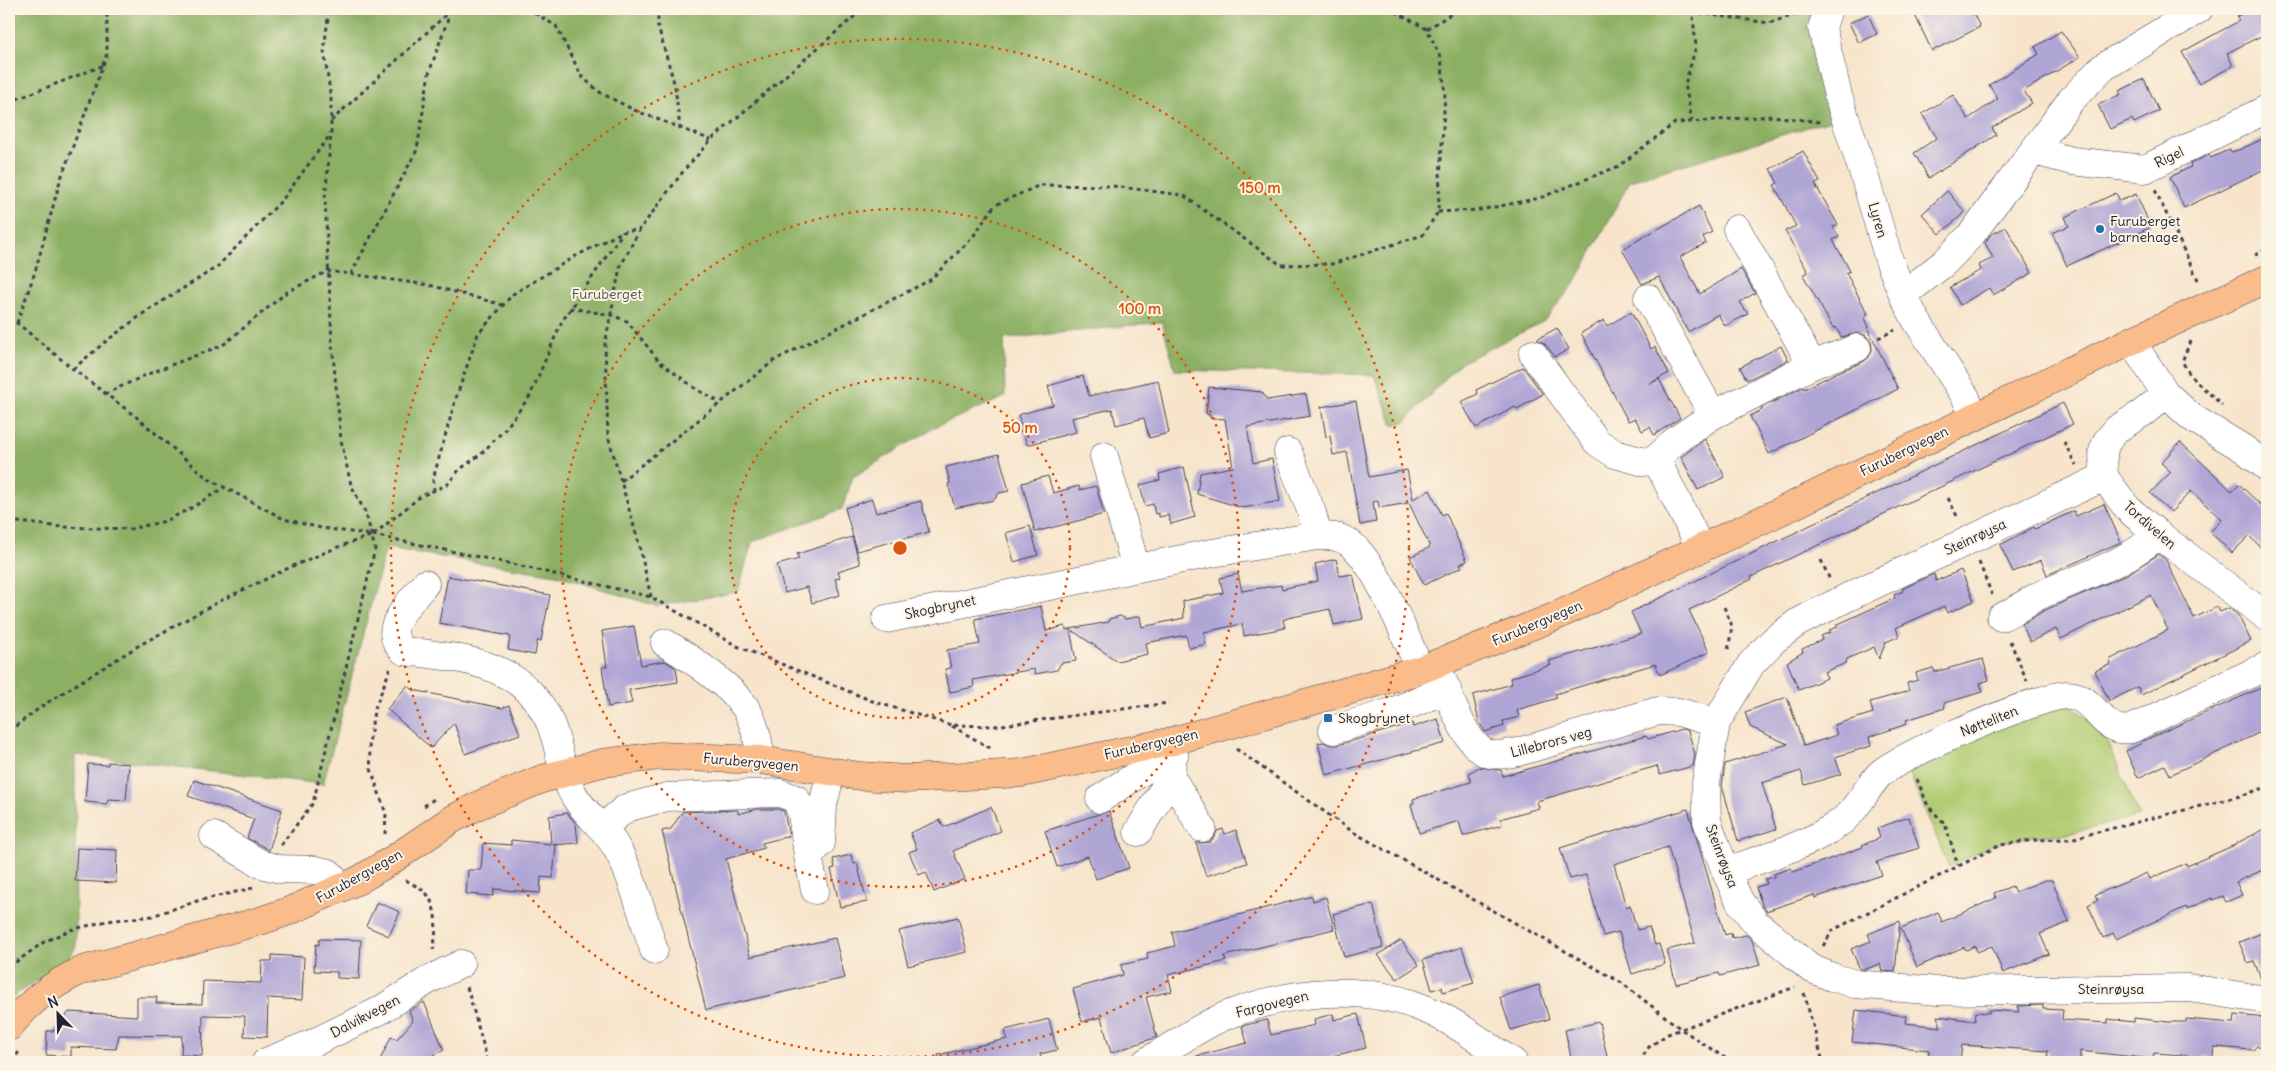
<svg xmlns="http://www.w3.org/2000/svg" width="2276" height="1071" font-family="Delius,sans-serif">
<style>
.green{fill:#b1cc72;stroke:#6a7756}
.forest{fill:#8cb064;stroke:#576950}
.building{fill:#b0a6d6}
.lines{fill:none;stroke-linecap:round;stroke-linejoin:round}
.minor-casing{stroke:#423f51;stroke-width:29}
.major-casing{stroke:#423f51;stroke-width:29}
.path{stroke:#423f51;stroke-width:3;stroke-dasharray:4 4;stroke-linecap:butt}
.minor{stroke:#fff;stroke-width:28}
.major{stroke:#f9bc8a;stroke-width:28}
.ring{fill:none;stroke:#de560e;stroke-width:2.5;stroke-dasharray:2.5 5}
.poi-dot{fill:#1f6fb2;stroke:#fcf5e5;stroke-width:2}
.labels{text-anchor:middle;stroke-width:4;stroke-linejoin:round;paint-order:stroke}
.street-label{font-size:14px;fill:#22223b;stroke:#fcf5e5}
.poi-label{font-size:14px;fill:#22223b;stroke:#fcf5e5;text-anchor:start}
.park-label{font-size:14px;fill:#4d554c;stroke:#fcf5e5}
.centre{fill:#de560e;stroke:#fcf5e5;stroke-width:2.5}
.ring-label{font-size:15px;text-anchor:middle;font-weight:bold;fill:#de560e;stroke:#fcf5e5;stroke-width:4;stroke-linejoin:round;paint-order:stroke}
</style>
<rect width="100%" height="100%" fill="#fcf5e5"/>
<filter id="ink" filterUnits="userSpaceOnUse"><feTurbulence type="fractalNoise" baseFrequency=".02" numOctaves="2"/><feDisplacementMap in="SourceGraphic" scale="10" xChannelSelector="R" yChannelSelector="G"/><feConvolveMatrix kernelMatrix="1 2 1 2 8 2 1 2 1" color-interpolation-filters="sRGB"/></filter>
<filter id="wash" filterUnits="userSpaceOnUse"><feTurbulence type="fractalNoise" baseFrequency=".0096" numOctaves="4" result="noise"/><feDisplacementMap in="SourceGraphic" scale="20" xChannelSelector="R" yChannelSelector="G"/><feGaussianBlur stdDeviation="1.12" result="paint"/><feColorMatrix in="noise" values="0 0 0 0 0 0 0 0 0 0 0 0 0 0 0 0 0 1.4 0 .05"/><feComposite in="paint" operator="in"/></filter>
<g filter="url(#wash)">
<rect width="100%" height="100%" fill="#f7e4cb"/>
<!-- green -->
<path class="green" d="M2073 706 2104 733 2139 816 2068 834 2032 836 1994 844 1949 867 1905 763 2042 707Z"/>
<!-- forest -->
<path class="forest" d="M9 9H1815L1841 117 1630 181 1575 283 1544 321 1459 364 1405 422 1393 425 1374 375 1175 370 1162 322 1004 339 1005 397 935 427 853 477 842 509 752 542 738 592 657 606 556 575 386 548 323 784 75 755 76 946 68 961 18 993 9 1004Z"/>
<g id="blocks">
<!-- building -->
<path class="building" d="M1912 9H1971L1980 27 1932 51Z
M2251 9H2267V33L2227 53 2233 66 2199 84 2182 52 2239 21 2237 16Z
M1868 14 1877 34 1859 43 1849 23Z
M2061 31 2080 57 2024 91 2032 103 1992 128 1996 135 1929 178 1914 153 1937 138 1922 114 1953 95 1968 119 1998 99 1989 85 2039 54 2035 47Z
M2144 79 2159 111 2134 123 2132 119 2110 129 2098 105 2121 94 2119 91Z
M2267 137V168L2184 208 2170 177 2191 167 2190 164 2209 155 2211 158 2230 149 2231 152 2241 149Z
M1803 151 1820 182 1815 184 1838 225 1833 227 1839 237 1833 240 1850 271 1846 273 1868 314 1864 316 1869 327H1867L1898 389 1769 454 1750 416 1762 410 1761 408 1803 387 1804 389 1836 373 1863 362 1869 357 1872 350 1871 342 1866 336 1859 333 1841 337 1836 327 1833 328 1803 275 1808 272 1785 231 1796 226 1774 185 1778 183 1770 169Z
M1947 191 1965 212 1940 234 1922 214Z
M2116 193 2120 201 2136 194 2151 227 2067 266 2052 233 2069 226 2065 217Z
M1699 206 1712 232 1703 237 1706 243 1680 257 1700 294 1741 269 1755 293 1740 302 1748 314 1725 326 1718 314 1688 332 1659 277 1642 284 1622 249Z
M2006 227 2032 273 1993 295 1989 288 1960 305 1950 287 1981 270 1979 265 1993 258 1985 243 1990 235Z
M1631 312 1651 349 1655 347 1669 373 1649 384 1659 379 1680 418 1654 435 1650 427 1642 431 1635 418 1628 421 1581 333 1604 320 1607 326Z
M1557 328 1569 349 1555 357 1545 344 1537 339Z
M1781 346 1788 360 1747 380 1740 367Z
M1523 367 1543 394 1517 409 1515 407 1476 428 1461 402 1478 394 1476 390Z
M1083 376 1089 396 1158 380 1169 433 1149 438 1144 418 1116 425 1112 409 1072 418 1076 432 1027 445 1018 415 1053 405 1048 386Z
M1209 387 1262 392 1267 400 1306 394 1310 416 1247 427 1253 463 1272 459 1280 501 1243 508 1197 494 1200 473 1233 467 1225 419 1210 418V415L1206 414Z
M1356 401 1369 477 1407 470 1413 499 1430 490 1442 515 1446 513 1467 561 1460 564 1462 567 1424 585 1410 557 1430 547 1409 503 1379 508 1378 501 1373 502 1376 522 1360 525 1347 452 1333 455 1330 436 1326 437 1321 407Z
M2063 403 2073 424 1751 577 1752 579 1689 610 1709 652 1660 675 1655 664 1555 694 1557 698 1517 710 1519 717 1503 721 1504 726 1485 732 1479 722 1473 695 1512 684 1510 678 1551 665 1549 661 1641 634 1631 612Z
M1705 439 1725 477 1698 490 1681 457Z
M2180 442 2232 491 2239 484 2267 511V553L2249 536 2232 553 2210 532 2222 520 2191 491 2171 512 2150 493 2171 472 2161 463Z
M999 454 1009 491 999 493 994 500 955 508 948 484 950 483 946 467Z
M1184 467 1195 517 1171 524 1168 515 1159 517V513L1155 514 1153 504 1145 506 1140 485 1160 480 1159 474Z
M1048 476 1053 493 1079 486 1080 490 1096 486 1104 514 1035 532 1022 483Z
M872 499 876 513 921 501 929 532 857 551 845 508Z
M2104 504 2121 542 2047 575 2041 560 2013 572 2000 545 2034 527 2035 529 2074 511 2076 516Z
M1030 526 1038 555 1014 562 1006 533Z
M852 537 860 564 838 571 840 577 835 579 840 595 812 603 807 587 785 593 777 565 799 559 797 554Z
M2159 554 2166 560 2194 618 2217 607 2220 612 2229 608 2238 615 2251 641 2141 695 2138 687 2109 701 2095 671 2111 664 2109 660 2168 630 2151 595 2061 639 2056 629 2030 642 2022 624 2045 610 2124 576Z
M1336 559 1340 576 1353 574 1363 619 1334 625 1330 609 1288 618 1283 620 1285 628 1244 636 1242 624 1204 632 1206 644 1189 648 1186 635 1146 643 1148 654 1117 661 1070 629 1109 622V619L1120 616 1126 619 1140 616 1142 627 1184 618 1183 601 1223 593 1220 578 1238 574 1242 591 1281 585 1282 589 1318 581 1315 564Z
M1961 570 1974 601 1947 613 1944 606 1896 628 1899 636 1886 642 1879 659 1874 647 1847 659 1846 663 1824 672 1827 678 1799 690 1787 662 1803 652 1802 649 1822 640 1821 636 1831 632 1829 630 1838 627 1836 625 1895 598 1894 595 1903 591 1902 589 1934 574 1936 581Z
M448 576 550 595 541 641H537L535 655 508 650 510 636 439 623Z
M1041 606 1046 631 1065 626 1066 630 1070 629 1076 661 1061 663 1057 670 1035 674 1034 669 973 680 974 687 950 692 945 669 951 668 947 650 980 644 975 619Z
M634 626 641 665 665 661 676 668 678 682 629 690 632 703 608 707 602 667H607L602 631Z
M1983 659 1989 680 1980 683 1983 692 1944 703 1945 708 1906 720 1907 724 1869 737 1871 746 1835 757 1841 774 1805 785 1801 771 1762 783 1776 829 1738 841 1722 786 1725 764 1788 744 1750 727 1745 712 1787 697 1804 746 1837 735 1834 725 1873 713 1870 702 1909 691 1907 683 1918 680 1916 673 1933 668 1935 672Z
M408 685 413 690 502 708 509 705 520 734 465 754 454 723 431 748 387 709Z
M2267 685V729L2170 775 2165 765 2138 778 2126 751 2142 743 2141 742Z
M1438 719 1445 743 1326 775 1318 743 1323 742 1330 745H1338L1412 723 1413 727Z
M1682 729 1688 731 1695 754 1693 766 1660 775 1657 766 1537 801 1539 808 1500 819 1502 825 1463 836 1459 821 1419 833 1411 804 1414 803 1413 799 1471 782 1469 773 1479 767 1501 770 1503 776 1646 736 1648 739Z
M108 762 129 764 126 800 108 799 107 804 85 802 88 764 108 765Z
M194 780 282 810 269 850 247 838 254 819 188 796Z
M991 807 1001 831 953 851 965 879 934 892 926 872 919 875 909 852 917 849 910 833 940 820 944 827Z
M757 809H777L784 811 789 836 762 843 764 848 726 859 750 957 835 938 845 978 706 1010 662 831 671 829 682 812 738 810V814Z
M1688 809 1725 935 1731 933 1732 938 1746 935 1752 940 1760 965 1720 976 1719 973 1676 984 1667 950 1695 943 1668 847 1614 864 1626 907 1630 905 1637 930 1649 927 1655 945 1659 944 1665 964 1632 974 1619 932 1603 936 1586 875 1570 879 1560 848Z
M1109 811 1129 868 1096 879 1088 856 1057 867 1045 831Z
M567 813 576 824 578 843 553 845H556L553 878 541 877 540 893 494 889 493 896 466 894 468 870H481L483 843 511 845V840L551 844 549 816Z
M1909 817 1919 848 1877 862 1882 875 1815 898 1814 895 1766 911 1762 905 1756 887 1767 884 1765 879 1774 877V874L1791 868 1793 872 1863 847 1862 845 1880 838 1877 828Z
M2267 828V868L2236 882 2242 895 2226 902 2223 896 2213 900 2212 898 2187 909 2186 907 2116 939 2113 933 2103 938 2088 905 2098 900 2095 895 2147 873 2150 879 2186 863 2187 866 2237 844V843Z
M1223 829 1225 834 1236 830 1247 863 1206 876 1196 843 1210 842 1215 836 1217 831Z
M77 848 117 850 116 883 75 881Z
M851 855 854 864 857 863 867 902 840 907 831 869 835 868 833 859Z
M2045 880H2052L2069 922 2040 934 2049 954 2003 973 1992 946 1977 952 1975 946 1966 950 1964 947 1917 967 1901 928 1938 912 1942 922 1996 898 1994 893 2012 886 2015 892Z
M1312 896 1313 901 1326 897 1334 929 1224 956 1226 961 1168 975 1172 991 1146 997 1157 1037 1111 1053 1101 1017 1082 1022 1073 989 1123 975 1121 965 1148 959 1147 953 1175 946 1172 932Z
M377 902 400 912 389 936 366 926Z
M1373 904 1383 947 1344 957 1333 914Z
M958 917 967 952 908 966 899 931Z
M1900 921 1895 972 1882 971 1880 964 1866 969H1860L1851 949 1871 941 1868 934Z
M2267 931V984H2263L2254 961 2248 963 2239 942Z
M319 939 361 940 359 979 337 978V972L314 971 316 944 319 945Z
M1401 940 1419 965 1397 979 1378 955Z
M1462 947 1474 983 1443 992 1442 987 1432 990 1423 960Z
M272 955 304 957 302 1000 268 998 267 1037 244 1036 245 1016 203 1015 202 1056 181 1055 182 1036 119 1035 116 1049 71 1047V1057L46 1055 47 1031H53L69 1012 137 1016V997H157L156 1003 202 1004 203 981 261 983 262 961H272Z
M1539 985 1549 1019 1511 1030 1500 997Z
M424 1002 444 1050 420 1062 395 1060 379 1062 391 1037 397 1039 413 1021 409 1011Z
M2043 1005V1009L2063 1010 2062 1020 2108 1023V1019L2134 1022V1018L2168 1022H2186V1019L2234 1023 2235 1015 2267 1018V1047L2257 1046 2253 1050 2214 1047 2213 1057 2154 1053 2153 1059 2080 1051V1062H2047L2048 1051 1962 1045 1960 1062H1940L1928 1061 1929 1050 1852 1042 1856 1010 1906 1016 1905 1023 1941 1027 1937 1016 1975 1021 1976 1012 1989 1013V1010L2019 1012 2017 1006Z
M1333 1014 1334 1020 1358 1014 1366 1048 1307 1062H1197V1056L1247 1043 1242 1026 1246 1025 1267 1020 1271 1035 1315 1025 1314 1019Z
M1049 1019 1057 1050 1040 1054 1042 1062H939L938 1055 1007 1039 1005 1030Z
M1599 1022 1608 1060 1599 1062H1572L1565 1030Z"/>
</g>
</g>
<g filter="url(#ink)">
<use href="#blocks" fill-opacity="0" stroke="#423f51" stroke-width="1"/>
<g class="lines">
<!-- minor casing -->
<g class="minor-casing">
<path id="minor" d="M1828 9 1822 28 1838 96 1865 178 1889 260 1903 295 1916 320 1965 396 1974 416
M2034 151 2072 161 2145 169 2267 109
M1737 229 1812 365
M1903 295 1944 263 1971 235 2071 100 2102 68 2199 9
M1648 298 1713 415
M2131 341 2166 394 2191 417 2244 449 2267 467
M1533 354 1597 442 1615 454 1644 462 1656 459 1676 440 1713 415 1812 365 1857 348
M2166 394 2144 412 2117 429 2107 441 2103 451 2104 477 2128 509 2158 534 2267 617
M1288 452 1312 513 1318 536
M1104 456 1136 568
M1656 459 1701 549
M2104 477 1848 597 1797 623 1774 640 1751 664 1716 723 1706 783 1707 821 1726 872 1740 902 1756 923 1810 968 1832 977 1855 984 1938 991 2189 988 2267 1000
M425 584C416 595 389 622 395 638 396 642 400 647 404 651 462 658 525 662 551 725 560 748 562 776 575 797 586 815 605 828 616 847 633 876 643 918 654 950
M2001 617C2014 612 2025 603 2038 596 2076 578 2128 564 2158 534
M886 619 1212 553 1318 536C1329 536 1339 536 1348 542 1375 559 1407 639 1420 670
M665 643C689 657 735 688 748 712 756 727 759 744 761 760
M1436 664C1446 686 1462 740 1484 752 1494 757 1507 754 1518 752L1658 711 1679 712 1716 723
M1333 730 1392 712 1447 689
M1171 777 1202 828
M1100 799 1155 763 1174 755
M602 828 626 808 667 797 780 793 796 799 802 814 808 856
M1138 832 1171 777 1173 741
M214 836 261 864 280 869 315 870 329 873 341 888
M1726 872C1761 858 1804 847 1835 826 1857 812 1863 792 1879 775 1897 756 2041 695 2067 695 2091 695 2097 721 2116 728 2120 730 2126 729 2131 729L2267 666
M815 890 808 856 821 843 823 805 831 772
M266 1062 311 1044 379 1011 430 979 461 964
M1146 1062C1171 1047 1197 1028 1225 1016 1290 990 1367 982 1432 1012 1461 1025 1486 1046 1513 1062"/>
</g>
<!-- major casing -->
<g class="major-casing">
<path id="major" d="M9 1027C30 1001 53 983 83 970L260 921 289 911 359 880 392 860 451 820 479 805 542 779 602 763 660 756 761 760 860 776 907 779 1022 773 1173 741 1420 670 1554 617 1794 505 2131 341 2267 279"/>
</g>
<!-- path -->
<path class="path" d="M528 9 556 26 582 77 601 93 634 110 711 140
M660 9 657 23 675 86 680 128
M1690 9 1693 17 1696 47 1685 84 1692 121
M1691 12 1769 23 1801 13
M1427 29 1459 9
M9 102 102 66
M331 121 450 11
M2155 190 2199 282
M1438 212 1480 210 1540 198 1619 166 1675 123 1772 116 1820 122
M2255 255 2267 249
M351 274 417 150 429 73 451 10
M570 308 611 315 627 321 659 361 696 389 719 402
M9 318 17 323 73 369 139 419 207 478 284 519 321 528 373 535 508 563 651 597 737 646 875 702 951 725 995 726 1169 703
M17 323 35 272 60 181 107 54V9
M1878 338 1895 330
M2191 341C2189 346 2184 354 2183 360 2183 373 2213 396 2222 405
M73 369 105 342 144 313 217 267 283 199 330 135
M105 394 148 374 223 345 287 292 328 271 429 285 503 305
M2064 442 2076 465
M621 481 775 360 930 280 972 238 995 205 1040 185 1112 186 1183 195 1281 265 1332 264 1423 235 1438 212 1445 93 1441 58 1427 29 1390 9
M434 491 433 479 456 398 478 334 513 294 576 256 622 232
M1948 498 1958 518
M9 521 62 527 130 529 166 521 193 507 225 487
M9 533 11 522
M1821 560 1830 580
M1979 562 1992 595
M651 597 639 544 608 436 605 344 620 267 640 229 685 169 711 140 863 9
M1724 607 1732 626 1728 651
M2010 641 2027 681
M952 726 992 749
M9 731 45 704 138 646 220 601 293 566 338 547 373 535 421 496 447 485 459 470 481 454 506 428 530 396 561 323 623 232 640 229
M1236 749 1353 832 1622 983 1681 1029 1731 1062
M1917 779 1928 806 1945 824 1958 865
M424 806 437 797
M385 834 386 814 371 769 369 744 374 711 390 669
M281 845 313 803 375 549 366 514 351 485 341 440 332 343 325 199 331 134V99L324 51 329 9
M406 880C412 884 421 888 426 893 438 907 437 933 433 950
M9 900 11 921 9 938
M1823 946 1833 930 2000 845 2033 840 2070 839 2240 796 2267 787
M9 967 44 942 70 930 107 921 152 916 197 901 253 888
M467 987 488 1062
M1804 993 1823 1062
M12 1062 20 1050
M1639 1062 1649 1047 1668 1034 1795 987"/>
<!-- minor -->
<use href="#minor" class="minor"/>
<!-- major -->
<use href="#major" class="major"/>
</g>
</g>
<!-- distance rings -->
<g class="ring">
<circle cx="900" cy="548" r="170"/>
<circle cx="900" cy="548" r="339"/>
<circle cx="900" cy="548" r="509"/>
</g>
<!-- markers -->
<g class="poi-dot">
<circle cx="2100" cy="229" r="5"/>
<rect x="1323" y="713" width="10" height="10" rx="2.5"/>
</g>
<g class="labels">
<!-- street labels -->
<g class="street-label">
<text transform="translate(2169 157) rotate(-26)" y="5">Rigel</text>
<text transform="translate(1878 220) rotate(74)" y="5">Lyren</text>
<text transform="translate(1904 451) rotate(-26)" y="5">Furubergvegen</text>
<text transform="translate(2150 525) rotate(41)" y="5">Tordivelen</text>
<text transform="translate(1975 537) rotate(-25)" y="5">Steinrøysa</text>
<text transform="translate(940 607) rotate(-12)" y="5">Skogbrynet</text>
<text transform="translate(1537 623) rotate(-23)" y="5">Furubergvegen</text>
<text transform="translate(1989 721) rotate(-22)" y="5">Nøtteliten</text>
<text transform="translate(1551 742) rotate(-15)" y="5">Lillebrors veg</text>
<text transform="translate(1151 744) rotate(-13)" y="5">Furubergvegen</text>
<text transform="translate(751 762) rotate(5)" y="5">Furubergvegen</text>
<text transform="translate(1722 856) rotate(69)" y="5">Steinrøysa</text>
<text transform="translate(359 876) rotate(-29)" y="5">Furubergvegen</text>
<text x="2111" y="994">Steinrøysa</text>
<text transform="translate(1272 1004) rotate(-14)" y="5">Fargovegen</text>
<text transform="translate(365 1016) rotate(-28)" y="5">Dalvikvegen</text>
</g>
<!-- poi labels -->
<g class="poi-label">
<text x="2110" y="226">Furuberget<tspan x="2110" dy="16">barnehage</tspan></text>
<text x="1338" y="723">Skogbrynet</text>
</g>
<!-- park labels -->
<g class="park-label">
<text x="607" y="299">Furuberget</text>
</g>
</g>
<circle cx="900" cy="548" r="8" class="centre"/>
<g class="ring-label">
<text x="1260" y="193">150 m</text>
<text x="1140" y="314">100 m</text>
<text x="1020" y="433">50 m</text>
</g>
<!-- margin -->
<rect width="2276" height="1071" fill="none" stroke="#fcf5e5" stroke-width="30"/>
<!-- north arrow -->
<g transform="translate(58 1014) rotate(337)" stroke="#fcf5e5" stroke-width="4" paint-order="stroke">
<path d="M0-4L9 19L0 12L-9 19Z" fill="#22223b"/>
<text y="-8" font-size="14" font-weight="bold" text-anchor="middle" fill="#22223b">N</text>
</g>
</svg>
